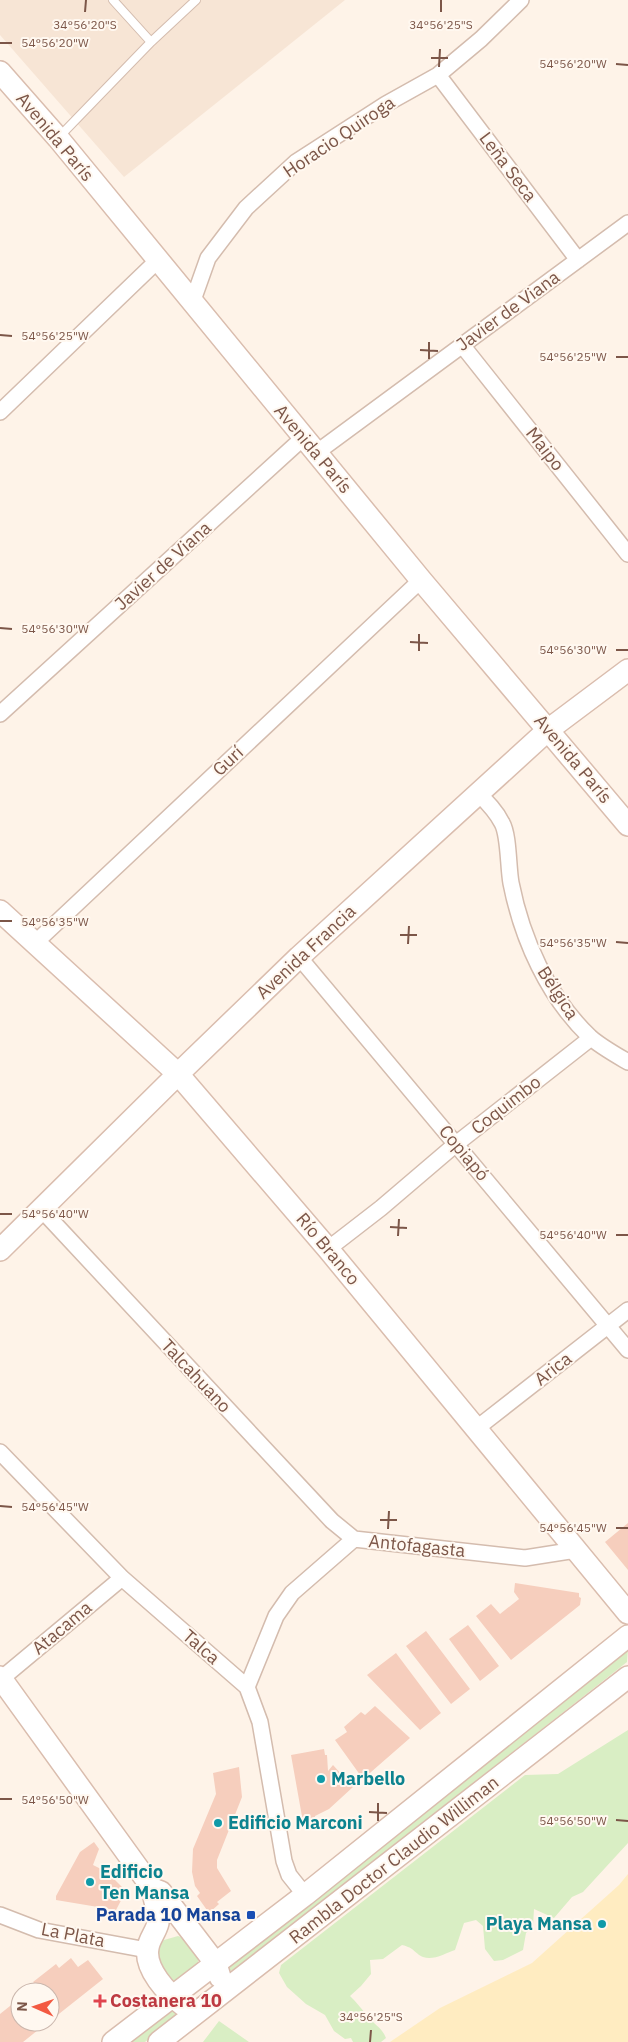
<svg xmlns="http://www.w3.org/2000/svg" width="628" height="2042" font-family="'IBM Plex Sans',sans-serif">
<style>
.residential{fill:#f7e5d5}
.green{fill:#d9eec4}
.sand{fill:#ffecc1}
.building{fill:#f6cebd}
.lines{fill:none;stroke-linecap:round;stroke-linejoin:round}
.lane-casing{stroke:#d4bcae;stroke-width:10}
.street-casing{stroke:#d4bcae;stroke-width:18}
.secondary-casing{stroke:#dabdae;stroke-width:24}
.lane{stroke:#fff;stroke-width:8}
.street{stroke:#fff;stroke-width:15}
.secondary{stroke:#fff;stroke-width:21}
.ticks{fill:none;stroke:#7c5648;stroke-width:2}
.culture-dot{fill:#0f9aa8;stroke:#fff8f0;stroke-width:2}
.transit-dot{fill:#1a4fb4;stroke:#fff8f0;stroke-width:2}
.health-dot{fill:#e0444e;stroke:#fff8f0;stroke-width:2}
.labels{text-anchor:middle;stroke-width:4;stroke-linejoin:round;paint-order:stroke}
.street-label{font-size:18px;fill:#7c5648;stroke:#fff8f0}
.culture-label{font-size:18px;font-weight:bold;fill:#0d838f;stroke:#fff8f0;text-anchor:start}
.transit-label{font-size:18px;font-weight:bold;fill:#164399;stroke:#fff8f0;text-anchor:end}
.health-label{font-size:18px;font-weight:bold;fill:#be3a42;stroke:#fff8f0;text-anchor:start}
.ticks-label{font-size:12px;text-anchor:middle;fill:#7c5648;stroke:#fff8f0;stroke-width:4;stroke-linejoin:round;paint-order:stroke}
</style>
<rect width="100%" height="100%" fill="#fef3e8"/>
<!-- residential -->
<path class="residential" d="M0 0H345L124 177 0 35Z"/>
<!-- green -->
<path class="green" d="M628 1649 627 1662 235 1971 228 1970 226 1965Z
M628 1730V1843L583 1892 572 1897 554 1918 534 1909 533 1926 526 1933 523 1950 503 1960 494 1961 485 1949 483 1926 476 1920 464 1923 455 1950C446 1953 433 1961 423 1957 414 1953 415 1948 402 1945L383 1959 370 1960 371 1974 361 1986 350 1996C357 2003 362 2009 368 2017 375 2025 382 2028 386 2038L381 2042H353L351 2038 345 2039 334 2031 325 2015 306 2004 287 1987 279 1973 281 1965 525 1775 558 1774Z
M178 1936 186 1939 198 1953V1964L175 1981C158 1975 158 1961 158 1945L164 1940Z
M169 2008 175 2010 177 2013 176 2018 145 2042H126Z
M219 2021 249 2042H203Z"/>
<!-- sand -->
<path class="sand" d="M628 1874V2042H390L440 2008 532 1963 619 1885Z"/>
<!-- building -->
<path class="building" d="M628 1523V1570L605 1542Z
M515 1583 579 1593V1597L581 1598 580 1605 511 1660 476 1616 491 1604 500 1614 519 1599 514 1592Z
M468 1625 499 1666 480 1681 449 1639Z
M426 1631 470 1689 451 1704 406 1646Z
M396 1653 441 1713 420 1730 367 1675Z
M375 1706 410 1738 363 1779 335 1740 347 1732 344 1727 361 1712 365 1715Z
M324 1749 325 1755H327L328 1771 333 1765 353 1787 329 1809 315 1816V1820L303 1822 291 1755Z
M239 1767 242 1797 217 1860V1868L231 1891 217 1902 219 1904 209 1913 197 1896 200 1893 195 1886 192 1872 193 1849 216 1794 213 1773Z
M94 1842 99 1849 93 1865 107 1872 126 1891 116 1910 56 1900V1896L80 1852Z
M71 1958 78 1967 88 1960 103 1979 50 2021V1992H27L36 1985 33 1982 56 1964 59 1968Z
M20 1998V2022H48L23 2042H0V2014Z"/>
<g class="lines">
<!-- lane casing -->
<g class="lane-casing">
<path id="lane" d="M113 0 151 42
M59 137 151 42 196 0"/>
</g>
<!-- street casing -->
<g class="street-casing">
<path id="street" d="M438 75 578 260
M192 303 208 258 246 208 296 162 386 104 438 75 481 39 521 0
M462 345 628 554
M0 412 157 261
M316 453 628 223
M0 714 303 438
M478 793C487 802 496 811 502 823 509 835 508 867 511 883 522 939 548 997 590 1037 600 1046 616 1055 628 1062
M35 943 421 580
M299 957 628 1350
M41 1209 332 1521 354 1539
M328 1249 381 1208 456 1144 591 1038
M477 1428 628 1310
M0 1452 122 1578 247 1687 260 1722 284 1861 289 1875 305 1895
M1 1679 122 1578
M247 1687 276 1616 292 1593 354 1539 525 1558 576 1550
M0 1915 39 1930 147 1950"/>
</g>
<!-- secondary casing -->
<g class="secondary-casing">
<path id="secondary" d="M0 72 58 138 421 580 628 825
M0 911 178 1074 328 1249 628 1613
M0 1250 178 1074 299 957 548 730 628 670
M0 1677 153 1889 161 1892 216 1964 220 1977
M153 1889C153 1901 160 1911 158 1923 156 1932 149 1939 148 1948 144 1969 167 1993 183 2005
M113 2042 305 1895 628 1636
M159 2042 628 1677"/>
</g>
<!-- lane -->
<use href="#lane" class="lane"/>
<!-- street -->
<use href="#street" class="street"/>
<!-- secondary -->
<use href="#secondary" class="secondary"/>
</g>
<!-- ticks -->
<path class="ticks" d="M85 12 86 0M441 12V0M0 43H12M431 58H448M616 64 628 65M439 67 440 49M0 335 12 336M420 350 438 351M616 357H628M429 359V342M0 628 12 629M410 642 428 643M616 650H628M419 651V634M0 921H12M400 935H417M616 942 628 943M408 944 409 926M0 1214H12M390 1227 407 1228M616 1235H628M398 1236 399 1219M0 1506 12 1507M380 1520H397M616 1528H628M388 1529 389 1511M0 1799H12M369 1812 387 1813M616 1820 628 1821M378 1821V1803M370 2042 371 2030"/>
<!-- markers -->
<g class="culture-dot">
<circle cx="321" cy="1779" r="5"/>
<circle cx="218" cy="1823" r="5"/>
<circle cx="90" cy="1882" r="5"/>
<circle cx="602" cy="1924" r="5"/>
</g>
<rect class="transit-dot" x="246" y="1910" width="10" height="10" rx="2.5"/>
<path class="health-dot" d="M97.5 1993.5h5v5h5v5h-5v5h-5v-5h-5v-5h5z"/>
<g class="labels">
<!-- street labels -->
<g class="street-label">
<text transform="translate(55 137) rotate(50)" y="6">Avenida París</text>
<text transform="translate(339 137) rotate(-34)" y="6">Horacio Quiroga</text>
<text transform="translate(508 167) rotate(53)" y="6">Leña Seca</text>
<text transform="translate(508 311) rotate(-36)" y="6">Javier de Viana</text>
<text transform="translate(313 449) rotate(50)" y="6">Avenida París</text>
<text transform="translate(545 449) rotate(52)" y="6">Maipo</text>
<text transform="translate(163 566) rotate(-42)" y="6">Javier de Viana</text>
<text transform="translate(573 759) rotate(50)" y="6">Avenida París</text>
<text transform="translate(228 761) rotate(-43)" y="6">Gurí</text>
<text transform="translate(306 952) rotate(-43)" y="6">Avenida Francia</text>
<text transform="translate(558 993) rotate(57)" y="6">Bélgica</text>
<text transform="translate(506 1105) rotate(-38)" y="6">Coquimbo</text>
<text transform="translate(464 1153) rotate(50)" y="6">Copiapó</text>
<text transform="translate(328 1249) rotate(50)" y="6">Río Branco</text>
<text transform="translate(553 1369) rotate(-38)" y="6">Arica</text>
<text transform="translate(196 1376) rotate(47)" y="6">Talcahuano</text>
<text transform="translate(417 1546) rotate(6)" y="6">Antofagasta</text>
<text transform="translate(62 1628) rotate(-40)" y="6">Atacama</text>
<text transform="translate(201 1647) rotate(41)" y="6">Talca</text>
<text transform="translate(394 1860) rotate(-38)" y="6">Rambla Doctor Claudio Williman</text>
<text transform="translate(73 1935) rotate(11)" y="6">La Plata</text>
</g>
<!-- culture labels -->
<g class="culture-label">
<text x="331" y="1785">Marbello</text>
<text x="228" y="1829">Edificio Marconi</text>
<text x="100" y="1878">Edificio<tspan x="100" dy="21">Ten Mansa</tspan></text>
<text x="592" y="1930" text-anchor="end">Playa Mansa</text>
</g>
<!-- transit labels -->
<g class="transit-label">
<text x="241" y="1921">Parada 10 Mansa</text>
</g>
<!-- health labels -->
<g class="health-label">
<text x="110" y="2007">Costanera 10</text>
</g>
</g>
<g class="ticks-label">
<text x="85" y="29">34°56'20"S</text>
<text x="441" y="29">34°56'25"S</text>
<text x="55" y="47">54°56'20"W</text>
<text x="573" y="68">54°56'20"W</text>
<text x="55" y="340">54°56'25"W</text>
<text x="573" y="361">54°56'25"W</text>
<text x="55" y="633">54°56'30"W</text>
<text x="573" y="654">54°56'30"W</text>
<text x="55" y="926">54°56'35"W</text>
<text x="573" y="947">54°56'35"W</text>
<text x="55" y="1218">54°56'40"W</text>
<text x="573" y="1239">54°56'40"W</text>
<text x="55" y="1511">54°56'45"W</text>
<text x="573" y="1532">54°56'45"W</text>
<text x="55" y="1804">54°56'50"W</text>
<text x="573" y="1825">54°56'50"W</text>
<text x="371" y="2021">34°56'25"S</text>
</g>
<!-- north arrow -->
<g transform="translate(35 2007) rotate(272)"><circle r="24" fill="#fff8f0" stroke="#cbb7ad"/>
<path d="M0-4L9 19L0 12L-9 19Z" fill="#f35a42"/>
<text y="-8" font-size="14" font-weight="bold" text-anchor="middle" fill="#7c5648">N</text>
</g>
</svg>
